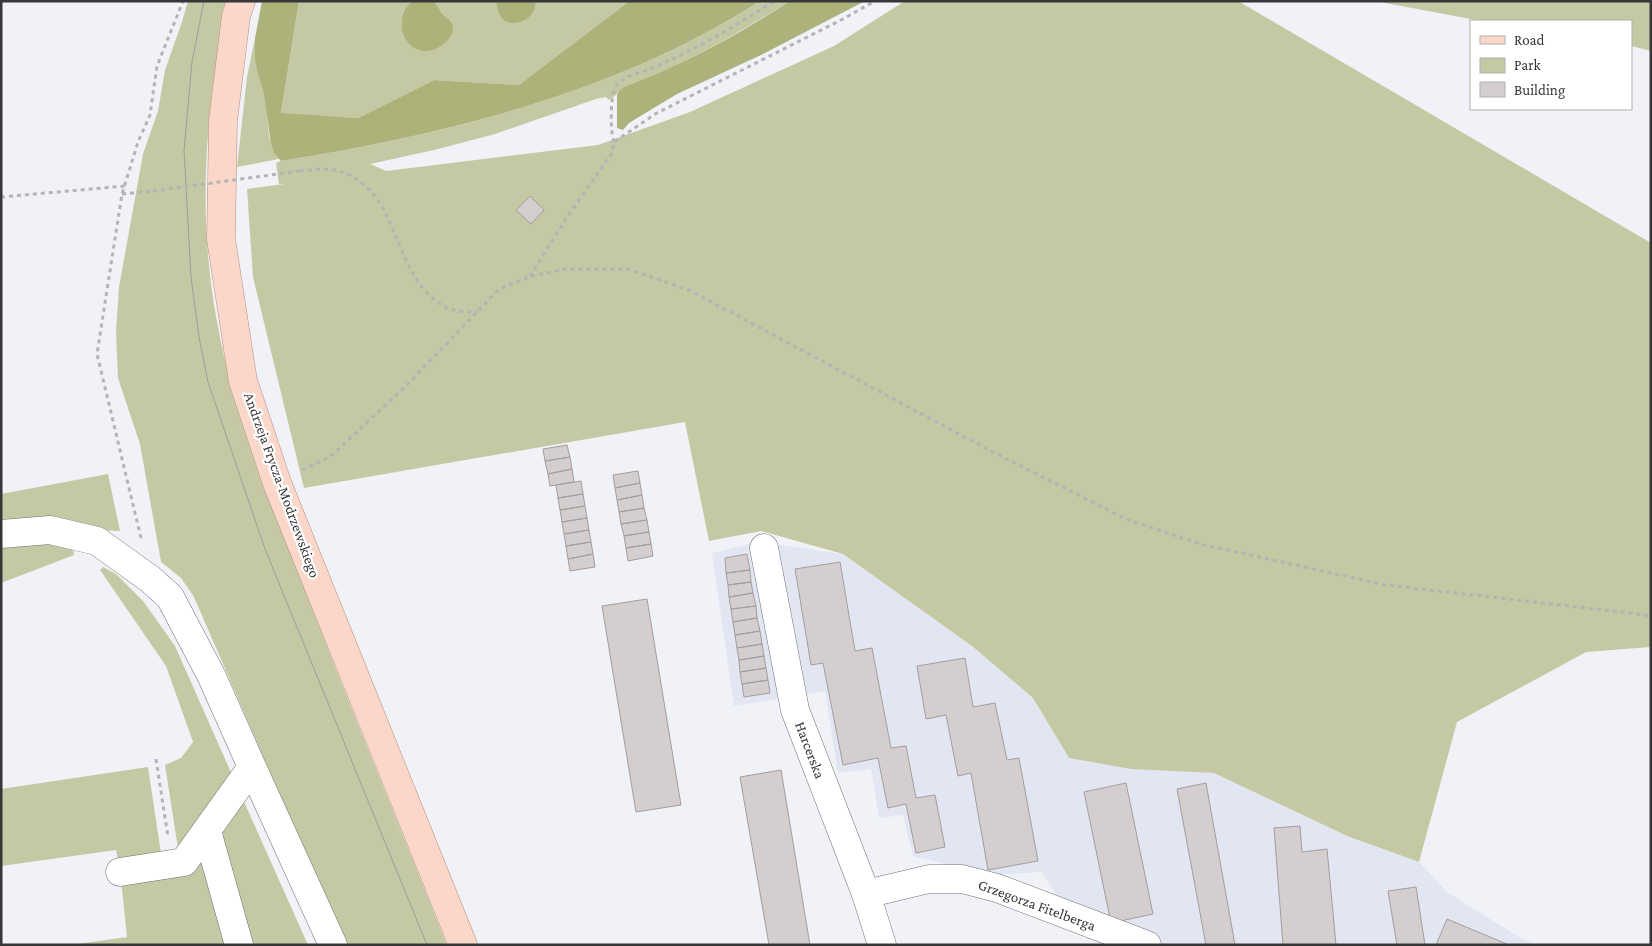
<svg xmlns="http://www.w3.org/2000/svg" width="1652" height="946" font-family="'Crimson Pro',serif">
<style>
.built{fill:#e2e6f2}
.green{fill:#c5c9a3}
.forest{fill:#adb27b}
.building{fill:#d4cfce;stroke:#a39d9d}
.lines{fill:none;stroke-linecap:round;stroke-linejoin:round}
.minor-casing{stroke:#6d6f73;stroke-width:29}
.major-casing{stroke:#b58e7f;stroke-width:29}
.path{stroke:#b3b4b8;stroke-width:3;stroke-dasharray:4 4;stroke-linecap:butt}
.minor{stroke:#fff;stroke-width:28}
.major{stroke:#fbd7c9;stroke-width:28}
.tram{stroke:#9b9da0;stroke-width:1}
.path-bridge{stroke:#b3b4b8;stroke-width:3;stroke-dasharray:4 4;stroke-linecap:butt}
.labels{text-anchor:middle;stroke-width:4.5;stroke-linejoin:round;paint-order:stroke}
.street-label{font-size:15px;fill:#363739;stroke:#fff}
</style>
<rect width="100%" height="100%" fill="#f0f2f7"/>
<!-- built -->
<path class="built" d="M760 542 843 554 972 646 1033 698 1069 758 1131 769 1214 773 1347 836 1419 862 1447 892 1517 936 1536 945H1165L1062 903 1042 872 991 875 913 856 903 815 879 818 871 769 838 773 825 691 734 706 712 553Z"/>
<!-- green -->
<path class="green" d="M188 1H228C205 106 197 216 217 322 232 405 264 483 294 562 343 690 396 817 447 945H345L194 597 181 578 161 562 140 444 118 378 116 332 119 287 143 154 158 111 165 70 182 22Z
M299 1H634L519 85 434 80 358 118 281 114Z
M760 1H790C737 34 683 65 625 87 618 92 616 96 609 100L606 97 596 99 495 134 434 150 370 164 386 171 598 145 690 112 834 46 905 1H1238L1651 243V647L1586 652 1457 722 1419 862 1347 836 1214 773 1131 769 1069 758 1033 698 972 646 843 554 761 531 709 541 685 422 304 488 253 277 247 189 284 184H279L276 163 281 161C447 134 617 93 760 1Z
M1375 1H1651V51L1631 46V21H1481Z
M255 38C255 49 255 61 258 73 261 83 264 92 266 103 269 121 266 144 279 159L237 167 247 77Z
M108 474 120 531 1 526V494Z
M54 542 73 549 74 555 1 583V547Z
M103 567 116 574 143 601 175 646 233 777 179 855 165 765 181 758 193 742 166 666 100 570Z
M148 767 162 860 119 865 116 850 1 866V789Z
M241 795 308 945H249L216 831Z
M203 848 230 945H70L127 937 121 880Z"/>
<!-- forest -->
<path class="forest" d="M262 1H299L281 113 358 118 434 80 519 85 630 1H760C617 93 447 134 281 161L274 153 271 144 264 94 257 71 255 59V38Z
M413 1H434C437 5 439 10 442 14 445 17 449 19 451 22 459 36 438 52 424 51 411 50 401 37 402 24 402 14 405 7 413 1Z
M496 1H536C535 6 534 12 530 16 523 24 507 26 501 17 498 12 497 7 496 1Z
M790 1H865L761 55 677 94 629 123 623 130 617 128V95L619 91 624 87C683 65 738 35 790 1Z"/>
<!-- building -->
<path class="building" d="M530 196 544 210 531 224 516 210Z
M567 445 570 457 545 461 543 449Z
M570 457 572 469 548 474 545 461Z
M572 469 574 482 550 486 548 474Z
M638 471 640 483 615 488 613 475Z
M581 481 583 494 558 498 556 485Z
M640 483 642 495 617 500 615 488Z
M583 494 585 506 560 510 558 498Z
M642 495 644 508 619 512 617 500Z
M585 506 587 518 562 522 560 510Z
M644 508 647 520 621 524 619 512Z
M587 518 589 530 564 534 562 522Z
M647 520 649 532 624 536 621 524Z
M589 530 591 542 566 546 564 534Z
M649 532 651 544 626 548 624 536Z
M591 542 593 554 568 559 566 546Z
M651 544 653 556 628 561 626 548Z
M593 554 595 567 570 571 568 559Z
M747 554 750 570 726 573 725 558Z
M840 562 855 651 872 648 891 748 906 746 916 798 935 795 945 847 916 853 906 804 888 808 878 758 843 765 823 663 811 665 795 569Z
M750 570 751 582 728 585 726 573Z
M751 582 753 593 729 597 728 585Z
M753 593 756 606 731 609 729 597Z
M647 599 681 805 636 812 602 606Z
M756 606 757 618 733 622 731 609Z
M757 618 760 631 735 635 733 622Z
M760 631 762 644 737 648 735 635Z
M762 644 764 656 739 660 737 648Z
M764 656 766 668 740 672 739 660Z
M965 658 973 707 995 703 1007 760 1019 758 1038 861 988 870 971 773 958 776 946 715 926 719 917 666Z
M766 668 768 680 742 684 740 672Z
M768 680 770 693 744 697 742 684Z
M781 770 810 945H769L740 777Z
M1126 783 1153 914 1111 923 1084 792Z
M1206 783 1235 945H1206L1177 789Z
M1300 826 1302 852 1327 849 1336 945H1283L1274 828Z
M1416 887 1425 945H1397L1388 891Z
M1447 919 1509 945H1436Z"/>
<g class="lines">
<!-- minor casing -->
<g class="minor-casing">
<path id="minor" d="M1 534 50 530 97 541 150 579 170 597 212 677 252 767 333 945
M764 548 795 710 866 894 882 945
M207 831 239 945
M120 872 184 862 252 767
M866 894 929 879H962L997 888 1147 945"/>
</g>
<!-- major casing -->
<g class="major-casing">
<path id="major" d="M241 1 236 16 223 121 221 239 243 381 277 483 463 945"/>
</g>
<!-- path -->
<path class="path" d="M614 142C610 131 610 95 616 86 623 76 639 73 650 69 691 52 736 26 774 1
M300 171C311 170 324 168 335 170 399 186 390 264 434 299 440 304 446 309 454 310 461 312 469 312 477 311
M122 194 153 191
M1 197 125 186
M530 276 565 220 612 153 614 142 655 114 843 19 875 1
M302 470 330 457 407 385 499 289 529 277 564 269H628L689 290 991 451 1126 519 1200 544 1386 585 1630 613 1651 616
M141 538 97 354 122 194 138 142 150 115 157 66 183 1
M156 759 168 837"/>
<!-- minor -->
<use href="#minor" class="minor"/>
<!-- major -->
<use href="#major" class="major"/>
<!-- tram -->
<path class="tram" d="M204 1 192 62 184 150 191 277 199 337 208 382 265 549 427 945"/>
<!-- path-bridge -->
<path class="path-bridge" d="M153 191 300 171"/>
</g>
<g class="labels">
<!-- street labels -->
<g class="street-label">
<text transform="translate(282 485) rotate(70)" y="5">Andrzeja Frycza-Modrzewskiego</text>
<text transform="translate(810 750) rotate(69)" y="5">Harcerska</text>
<text transform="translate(1037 905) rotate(20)" y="5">Grzegorza Fitelberga</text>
</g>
</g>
<!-- border -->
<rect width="1652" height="946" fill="none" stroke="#363739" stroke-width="5"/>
<!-- legend -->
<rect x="1470" y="20" width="162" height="90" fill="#ffffff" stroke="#afafb0"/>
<rect x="1480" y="36" width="25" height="8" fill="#fbd7c9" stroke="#afafb0"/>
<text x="1514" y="45" font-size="15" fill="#363739">Road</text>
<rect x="1480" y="58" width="25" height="15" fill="#c5c9a3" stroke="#afafb0"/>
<text x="1514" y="70" font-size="15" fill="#363739">Park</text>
<rect x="1480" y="82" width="25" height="15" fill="#d4cfce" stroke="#afafb0"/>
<text x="1514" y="95" font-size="15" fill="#363739">Building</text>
</svg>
